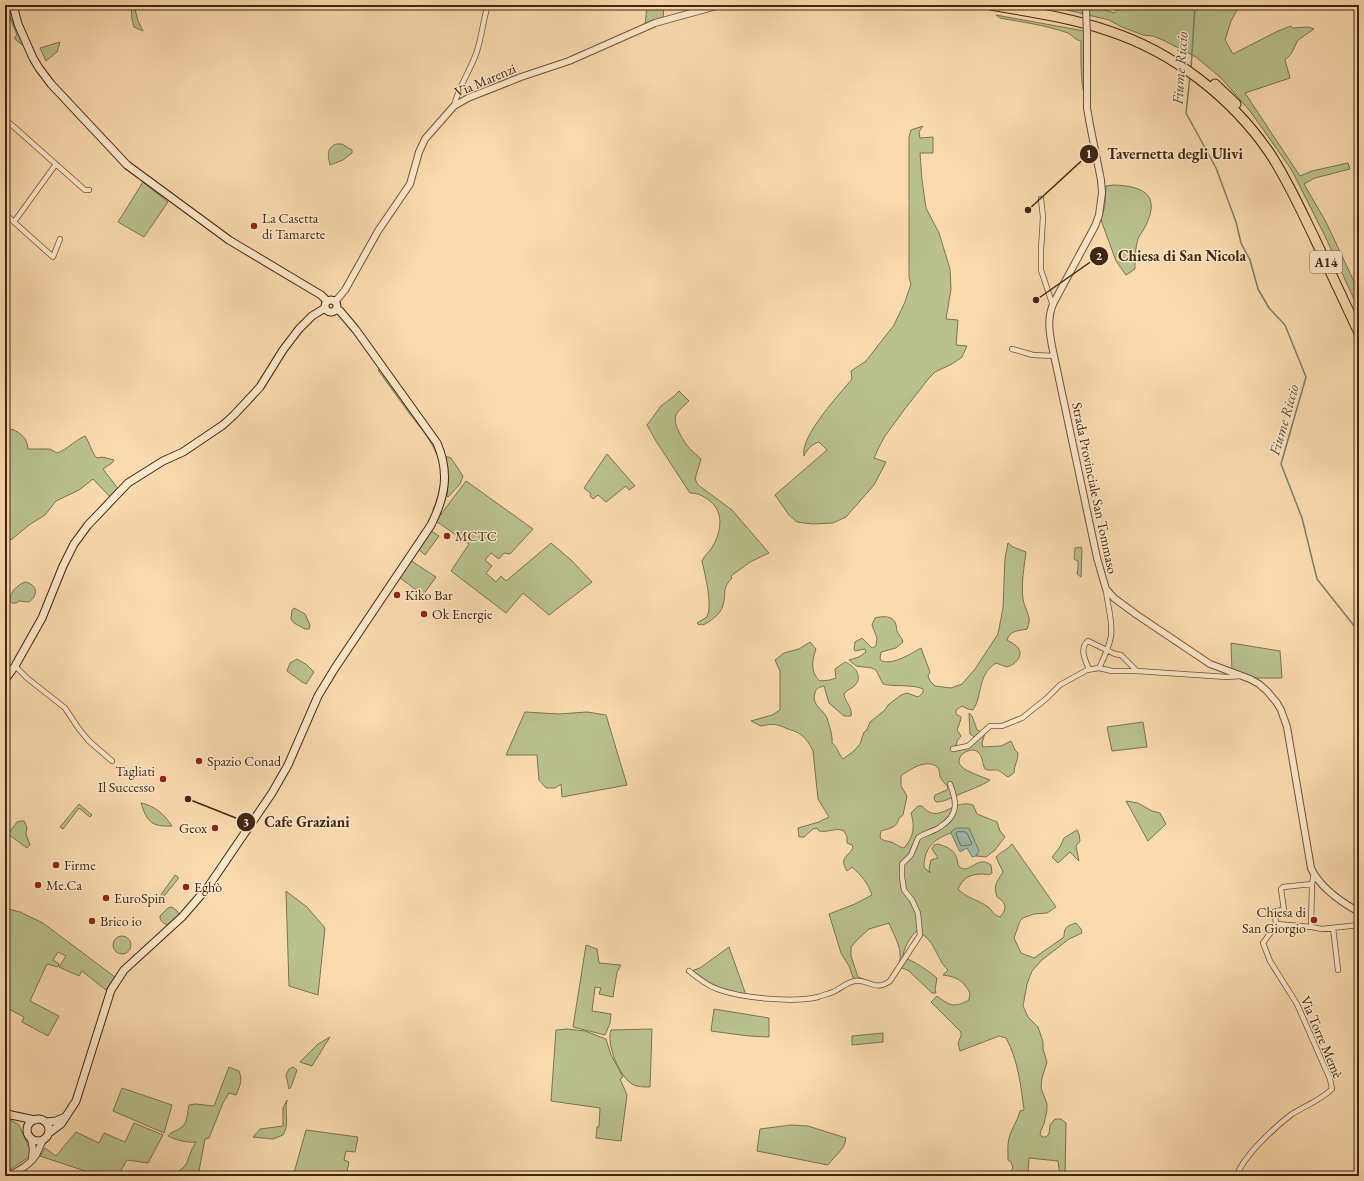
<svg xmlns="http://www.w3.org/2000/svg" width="1364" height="1181" font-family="'EB Garamond',serif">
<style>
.green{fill:#b9c18f;stroke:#7d7350}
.water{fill:#9ebbab;stroke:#797f6d}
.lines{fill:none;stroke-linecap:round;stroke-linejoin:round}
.shore{stroke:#70705e;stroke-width:1}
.stream{stroke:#797f6d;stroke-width:1.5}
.minor-casing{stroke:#6f5238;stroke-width:6}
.tertiary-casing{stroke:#6f5238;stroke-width:8}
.secondary-casing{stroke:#412511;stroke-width:9}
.primary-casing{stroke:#412511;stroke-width:9}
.motorway-casing{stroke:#412511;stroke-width:11}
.minor{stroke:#fce8cb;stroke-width:4.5}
.tertiary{stroke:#fce8cb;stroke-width:6}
.secondary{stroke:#fce8cb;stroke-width:7}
.primary{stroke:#fadbaf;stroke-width:7}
.motorway{stroke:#fadbaf;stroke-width:9}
.tertiary-bridge-casing{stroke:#6f5238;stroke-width:8;stroke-linecap:butt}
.tertiary-bridge{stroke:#fce8cb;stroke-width:6}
.poi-dot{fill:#8f2418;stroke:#fce8cb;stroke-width:1.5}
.labels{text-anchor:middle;stroke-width:3;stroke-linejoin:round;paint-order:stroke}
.shield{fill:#fce8cb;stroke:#796049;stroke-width:1}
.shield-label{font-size:13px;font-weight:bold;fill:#412511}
.street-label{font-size:14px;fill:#412511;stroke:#fce8cb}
.poi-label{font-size:14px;fill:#412511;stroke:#fce8cb;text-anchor:start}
.water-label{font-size:15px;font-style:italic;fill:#584a38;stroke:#fce8cb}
.leader{fill:none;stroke:#412511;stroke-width:1.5}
.callout-dot{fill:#412511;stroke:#fce8cb;stroke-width:1.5}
.mark-label{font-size:12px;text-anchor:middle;font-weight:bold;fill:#fff}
.callout-label{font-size:15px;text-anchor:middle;font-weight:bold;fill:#412511;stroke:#fce8cb;stroke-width:3;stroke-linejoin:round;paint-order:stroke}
</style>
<rect width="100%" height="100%" fill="#fadbaf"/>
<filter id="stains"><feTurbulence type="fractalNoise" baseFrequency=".005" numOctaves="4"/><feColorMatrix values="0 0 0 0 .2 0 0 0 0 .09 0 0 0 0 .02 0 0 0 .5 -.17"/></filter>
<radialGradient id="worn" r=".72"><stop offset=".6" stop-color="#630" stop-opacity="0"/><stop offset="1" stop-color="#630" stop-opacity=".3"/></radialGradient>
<!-- green -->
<path class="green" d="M5 5H10L24 45 21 44 14 38 17 35Z
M131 5H134L138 21 143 31 134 27 132 19Z
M647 5H664L663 20 645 26Z
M1046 5C1069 5 1092 5 1114 13L1121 7 1120 5H1240L1231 21 1225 40 1233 54 1278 31 1291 26 1293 28 1308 27 1314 29 1298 40 1291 54 1285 60 1290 78 1245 93 1300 176 1312 171 1348 163 1350 169 1315 178 1304 184 1326 222 1359 292V310L1324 234 1291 169 1250 111 1221 78 1196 57 1163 40 1153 36 1143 35 1122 27 1109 20Z
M996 15 1084 31 1086 98C1080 90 1081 52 1081 41 1074 40 1071 33 1065 32 1044 25 1022 22 1000 18Z
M60 42 57 52 46 61 40 48Z
M923 126 919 132 920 138 933 137V153H920L922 180 926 208 939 233 950 269 951 289 946 319 958 320 956 345 967 346 962 357 952 364 935 372 929 378 904 410 885 436 879 447 874 458 886 462 874 485 846 517 833 523 812 524 797 522 789 515 775 495 827 450 819 442C812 444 807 449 804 456 800 436 839 395 852 379L851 371 866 361 894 325 905 302 911 284 909 278V137L911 130Z
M336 144H342L352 150V153L343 160 330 165C328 156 326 148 336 144Z
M143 182 168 202 144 237 118 222Z
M1114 185C1142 186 1161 194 1146 225 1144 230 1140 234 1138 239 1135 249 1135 259 1135 269L1126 275 1116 261 1101 220 1105 205 1106 186Z
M381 369 431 438 441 463 442 487 435 512 433 510C438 498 442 485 441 472 439 448 422 430 409 413 399 399 388 384 378 370Z
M679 391 689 401C685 405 678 410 676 415 672 424 685 444 691 450 694 453 698 456 701 459L695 479 698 485 732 510 769 553 750 562 731 576 732 578C721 590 727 591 723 605 721 614 711 621 703 625L701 624 699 625 697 623 707 617C713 606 705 574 702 561 704 556 708 553 711 549 721 534 725 513 710 501 703 496 699 493 690 493L656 441 647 425 661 406 673 397Z
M12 429C22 434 27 438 28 449H50L57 453C67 450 75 440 85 436 90 443 91 452 97 458L102 457 114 460 112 463 103 469 119 490 111 498 93 479 79 490 56 501 45 515 29 525 11 540 5 534V433Z
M607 454 635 486 629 490 626 486 606 502 598 495 593 499 590 496 591 494 584 488Z
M446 457H449L451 458 463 476 460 484 448 497 447 496 448 478Z
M466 481 533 529 510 554 504 553 499 559 491 553 485 560 492 566 486 573 496 582 501 576 506 581 551 543 571 560 592 582 549 615 523 593 506 613 451 571 469 544 436 521Z
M430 530 439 536 425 555 418 549Z
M1008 543 1013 547 1026 552C1024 568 1021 584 1023 599 1025 611 1033 617 1027 629 1019 631 1010 630 1007 640 1010 642 1013 643 1015 645 1026 653 1017 664 1007 667L996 663C977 675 983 695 973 710L968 709 962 706 956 710V714L961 717V719L957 730 961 736 957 741 956 747 966 745 976 738 970 734 969 713 972 716 977 730 985 733 982 743 983 747 1001 746 1011 741 1015 750 1018 753C1018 761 1014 765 1014 773L1008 777 998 770H988L985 769C982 764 983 756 978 752 970 745 952 758 962 767 967 772 983 777 990 780 980 787 971 789 960 794 952 797 945 802 936 802L934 799 935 795 947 790 948 787C945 784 942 780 940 777 939 773 940 768 936 766 925 759 909 770 901 776V786L907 796 903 815 899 818C897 828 890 828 881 831L880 836 881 839C885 841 887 841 891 842 897 844 898 847 904 848 914 837 915 826 911 813L918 806H922C924 808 927 811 929 812 943 819 955 799 973 805L977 814 997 822 1000 831 1005 837 995 850 986 857 976 856 978 854 952 831 951 833C933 839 924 849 924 867L930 873 929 869 931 860 938 858 932 849 934 845 938 844C945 846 953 849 956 856 958 860 957 866 961 868 971 873 977 855 991 865L992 873C988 876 987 874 982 874 970 874 963 878 958 889 966 898 979 900 988 907 994 912 992 914 1000 917 1007 909 1007 903 997 897 993 885 997 882 1003 872L996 857C1001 851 1008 850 1012 844L1056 907 1047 913 1034 914 1023 918 1020 921 1014 938 1021 953 1034 958 1064 937C1064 927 1067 926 1076 923L1081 929 1082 933 1069 939 1042 960 1032 971 1027 984 1023 1006 1028 1017 1038 1027 1043 1042V1049L1047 1062 1042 1078 1041 1088 1047 1104V1110L1044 1124 1041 1130 1040 1134 1042 1137H1046L1049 1134 1050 1125 1055 1119H1061L1066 1123 1065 1176H1060L1058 1161 1029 1158 1028 1176H1008L1013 1168 1011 1162 1008 1160C1008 1151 1007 1143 1010 1135 1013 1126 1018 1120 1020 1111L1024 1110C1021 1086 1018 1060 1006 1038L999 1036 960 1051 958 1043 961 1036V1032L931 1002 937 996C950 1006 954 1008 969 1000L970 993C963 980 957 977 943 975L948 970C941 964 938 954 933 946 929 939 924 935 917 931 911 934 902 952 903 958 912 959 930 972 937 978L935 990 936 993H932L909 971 898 966C905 952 894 936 889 923L869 929 858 939 851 947V956L858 977 871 982 854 980 849 966 841 953 829 914 855 904 872 895C868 883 861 875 852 867L847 871C839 858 847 858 853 848L852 845 847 843V837L844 831C836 827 828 833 819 831L817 828 813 829 804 837H799L798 828 819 822 829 817 818 799 813 751C809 742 803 734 794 731 792 730 790 730 788 729 776 724 775 723 761 726L751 721 772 715 780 710V671L775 660 784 653 799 649 810 642 816 649C812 661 810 672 820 681L830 680 836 678 835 669 845 662C853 665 863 675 856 684 853 689 847 689 844 694 845 703 853 707 851 716H844L829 703 824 686C820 687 816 688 815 693 811 705 823 709 827 718 829 726 833 735 832 743 838 747 838 754 843 759L854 751 860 744 864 732 867 730 870 722 885 710 888 705 901 695 907 693 918 697 923 693V689C913 684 894 687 883 684L876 670 872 668 856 666 849 660 859 657 866 652 865 649 855 651 854 649 855 642 862 638 872 648 876 646 877 638 872 625 875 618C882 616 894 615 896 625 897 627 896 629 897 631 898 635 902 637 903 642L896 648 881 652 880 659 882 661C894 665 910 654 921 648L930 672 928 676 930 681 935 686 951 688 962 684 975 669 998 634 1003 608 1005 558Z
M1081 547 1082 550 1081 577 1077 574 1078 569V561L1074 559 1075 548Z
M410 560 436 577 423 595 399 577Z
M25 582C37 584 39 595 29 602L19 601 16 603H12L10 601C10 592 17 585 25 582Z
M294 608 305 614 310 625 309 629H305L294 623 291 619 292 610Z
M1231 643 1280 651 1282 678H1250L1232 672Z
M297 659 307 665 314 672 306 684 302 682 287 671 290 663Z
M525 712 559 714 587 712 606 715 627 785 562 797 561 784 555 788H546L539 780 537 755H506Z
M1143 722 1147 747 1112 751 1107 727Z
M1126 801 1138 803 1152 811 1160 813 1166 824 1148 841Z
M141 803C155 806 164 814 172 826 152 827 147 822 141 803Z
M79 804 92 815 90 817 79 808 63 829 60 827Z
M21 821H24L27 827 26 834 30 845 27 848 8 834 17 822Z
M1077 830 1079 834 1080 841 1076 846 1079 861 1070 852 1058 863 1052 857 1060 847 1064 838Z
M175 875 178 877V879L159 902 158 899Z
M286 891 307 907 325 928 318 995 289 986Z
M172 907 177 911 180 916 169 925C164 924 160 922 160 916L168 908Z
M5 908 20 912 43 923 115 977 106 990 82 971 79 976 59 967 66 956 58 952 53 960 59 964 58 967 47 964 30 1001 59 1016 48 1036 22 1022 24 1017 5 1007Z
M113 945a9 9 0 1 1 18 0a9 9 0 1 1-18 0Z
M586 945 597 949 599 963 621 965 617 972 613 997 599 994 601 988 595 987 592 1011 611 1014 610 1023 605 1035 573 1027Z
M729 947 746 995 713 987 691 971 700 968Z
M714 1009 769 1018V1037L749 1036 711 1031Z
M567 1029 585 1031 606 1039 611 1055 623 1077 620 1079 627 1095 621 1141 596 1138 597 1127H599L600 1108 551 1101 556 1030Z
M652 1029 650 1087C644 1087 637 1087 632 1084 619 1076 606 1044 611 1030Z
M883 1033V1042L852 1045V1036Z
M330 1037 312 1066 300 1062 318 1044Z
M229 1067 239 1071C243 1080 240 1086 236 1095L229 1093 223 1103 209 1138 205 1139 198 1176H166C194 1167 183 1162 196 1142 187 1143 176 1140 168 1136 172 1131 177 1131 182 1127 188 1122 187 1112 189 1105L195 1104 214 1106Z
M293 1067 297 1070 291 1087 289 1089 286 1075 289 1069Z
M122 1088 172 1105 164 1133 113 1111Z
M287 1100C284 1112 290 1124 283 1135L273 1139 253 1137 260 1129 283 1126V1108Z
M5 1117 19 1125 30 1150 29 1157 5 1173Z
M134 1123 163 1135 148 1163 127 1160 120 1172 123 1176H100L40 1156 45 1148 56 1156 76 1132 99 1143 104 1133 125 1142Z
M791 1125 808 1126 846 1138C845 1150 834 1156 828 1165L757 1151 760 1129Z
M306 1130 358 1137 355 1152 346 1151 344 1160 349 1162 346 1176H302L294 1173Z"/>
<!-- water -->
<path class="water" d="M956 828H969L979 851 976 856 972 857 967 848 960 852 959 850 951 833 952 831Z"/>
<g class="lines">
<!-- shore -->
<path class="shore" d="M965 832 967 833 972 844 970 845 961 846 956 834 957 832Z"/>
<!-- stream -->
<path class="stream" d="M1191 69 1195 5
M1190 77 1186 113 1216 168 1236 222 1241 243 1250 260 1258 289 1269 308 1285 325 1306 377 1281 464 1302 518 1317 579 1359 632"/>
<!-- minor casing -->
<g class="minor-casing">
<path id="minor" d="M454 106C458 87 471 70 477 51 482 36 483 20 488 5
M5 119 85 190H89
M1041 199 1043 217 1041 250V270L1053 306
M5 214 53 257 60 239
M14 222 56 164
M1012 349 1033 355 1054 356
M15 666 27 678 65 708 79 729 89 741 112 761
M1099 668C1104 658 1109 648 1111 636 1113 620 1107 605 1106 589
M1089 669C1085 660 1079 648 1088 641L1115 654 1121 655 1137 671
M953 749 968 746 990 726H1002L1022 718 1047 698 1060 685 1087 670 1099 668 1112 671H1137L1227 677 1240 676
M1276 926 1275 911 1284 910 1281 889 1283 887 1312 884
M1311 927 1312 884 1314 874
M1333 928 1338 970
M689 971C698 978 706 985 717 989 741 998 793 1003 818 997 823 995 828 994 833 992 840 989 847 982 855 981 869 979 875 992 890 981L920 935 918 913 912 900 904 890 902 877V864L911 855 918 838C924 833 933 832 940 827 959 815 957 802 950 784
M1237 1176C1242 1157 1276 1126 1292 1114 1305 1106 1321 1100 1332 1089L1330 1079 1297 1004 1270 961 1263 943 1277 924 1311 927 1322 929 1359 925"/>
</g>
<!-- tertiary casing -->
<g class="tertiary-casing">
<path id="tertiary" d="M1087 35V108L1090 125 1101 180 1102 193 1099 215 1095 226 1054 302C1047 317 1049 330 1052 346L1097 558 1106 589 1114 598 1137 615 1210 664 1250 679 1259 684 1267 691 1277 703 1281 710 1287 727 1311 868C1320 888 1341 902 1359 912
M335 302 345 290 378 231 410 184 419 152 425 139 454 106 468 98 521 77 569 61 655 23 720 5
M31 1138 33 1149 32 1158
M8 1176C18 1171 30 1165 36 1155 39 1150 40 1145 43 1140"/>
</g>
<!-- secondary casing -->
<g class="secondary-casing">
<path id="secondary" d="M13 5 18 24 33 58 39 68 51 84 127 165 229 240 321 295 327 301
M325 306a6 6 0 1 1 12 0a6 6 0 1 1-12 0Z
M5 680 15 666 42 618 63 566 74 544 88 525 128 483 163 461 183 452 223 425 234 415 260 387 283 350 299 329 312 316 325 308
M11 1115 35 1120
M27 1130a11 11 0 1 1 22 0a11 11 0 1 1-22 0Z
M46 1122 56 1121 65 1117
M49 1133 61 1124 76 1101 111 990 124 970 182 917 208 887 272 793 288 765 318 696 335 668 431 525C445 497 450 473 437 443L356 330 340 311 336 309"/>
</g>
<!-- primary casing -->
<g class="primary-casing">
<path id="primary" d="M5 1113 11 1115"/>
</g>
<!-- motorway casing -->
<g class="motorway-casing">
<path id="motorway" d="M991 5C1031 12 1071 18 1109 31 1173 52 1231 97 1269 152 1287 179 1300 208 1314 237 1329 269 1344 301 1359 333
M1215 84 1236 104"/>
</g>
<!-- minor -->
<use href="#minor" class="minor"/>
<!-- tertiary -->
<use href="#tertiary" class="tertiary"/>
<!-- secondary -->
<use href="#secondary" class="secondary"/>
<!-- primary -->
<use href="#primary" class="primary"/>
<!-- motorway -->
<use href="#motorway" class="motorway"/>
<!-- tertiary-bridge casing -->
<g class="tertiary-bridge-casing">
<path id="tertiary-bridge" d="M1086 7 1087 35"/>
</g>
<!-- tertiary-bridge -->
<use href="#tertiary-bridge" class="tertiary-bridge"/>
</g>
<!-- markers -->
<g class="poi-dot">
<circle cx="254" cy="226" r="4"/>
<circle cx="447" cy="536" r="4"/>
<circle cx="397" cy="595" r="4"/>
<circle cx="424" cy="614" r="4"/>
<circle cx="199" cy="761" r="4"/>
<circle cx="163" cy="779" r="4"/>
<circle cx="215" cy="828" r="4"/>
<circle cx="56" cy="865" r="4"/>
<circle cx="38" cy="885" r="4"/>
<circle cx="186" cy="887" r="4"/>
<circle cx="106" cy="898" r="4"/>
<circle cx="1314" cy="920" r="4"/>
<circle cx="92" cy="921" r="4"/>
</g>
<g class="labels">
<!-- shield labels -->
<rect class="shield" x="1310" y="251" width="32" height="22" rx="3"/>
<g class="shield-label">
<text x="1326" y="267">A14</text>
</g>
<!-- street labels -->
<g class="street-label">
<text transform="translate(485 80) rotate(-23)" y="5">Via Marenzi</text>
<text transform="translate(1095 488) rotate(78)" y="5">Strada Provinciale San Tommaso</text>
<text transform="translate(1322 1037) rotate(67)" y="5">Via Torre Memè</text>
</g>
<!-- poi labels -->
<g class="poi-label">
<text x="262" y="223">La Casetta<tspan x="262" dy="16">di Tamarete</tspan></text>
<text x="455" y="541">MCTC</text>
<text x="405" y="600">Kiko Bar</text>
<text x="432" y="619">Ok Energie</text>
<text x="207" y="766">Spazio Conad</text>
<text x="155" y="776" text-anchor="end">Tagliati<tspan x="155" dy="16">Il Successo</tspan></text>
<text x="207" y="833" text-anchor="end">Geox</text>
<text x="64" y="870">Firme</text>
<text x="46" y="890">Me.Ca</text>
<text x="194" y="892">Eghò</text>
<text x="114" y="903">EuroSpin</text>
<text x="1306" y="917" text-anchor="end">Chiesa di<tspan x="1306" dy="16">San Giorgio</tspan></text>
<text x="100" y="926">Brico io</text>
</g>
<!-- water labels -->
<g class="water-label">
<text transform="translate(1180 68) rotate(-86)" y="5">Fiume Riccio</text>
<text transform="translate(1284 420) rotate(-74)" y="5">Fiume Riccio</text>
</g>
</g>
<!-- callouts -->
<path class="leader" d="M1028 210L1089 154M1036 300L1099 256M188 799L246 822"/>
<g class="callout-dot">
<circle cx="1028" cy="210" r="4"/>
<circle cx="1036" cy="300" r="4"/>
<circle cx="188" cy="799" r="4"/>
<circle cx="1089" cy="154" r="10"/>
<circle cx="1099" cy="256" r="10"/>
<circle cx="246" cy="822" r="10"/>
</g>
<g class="mark-label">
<text x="1089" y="158">1</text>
<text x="1099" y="260">2</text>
<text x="246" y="826">3</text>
</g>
<g class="callout-label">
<text x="1175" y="159">Tavernetta degli Ulivi</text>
<text x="1182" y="261">Chiesa di San Nicola</text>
<text x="307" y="827">Cafe Graziani</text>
</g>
<!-- margin -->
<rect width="1364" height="1181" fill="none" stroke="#fadbaf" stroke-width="20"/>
<rect x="6" y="6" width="1352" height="1169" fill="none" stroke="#412511" stroke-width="2"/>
<rect x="10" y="10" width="1344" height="1161" fill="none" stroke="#412511"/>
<rect width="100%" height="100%" filter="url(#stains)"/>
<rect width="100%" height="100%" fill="url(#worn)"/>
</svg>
